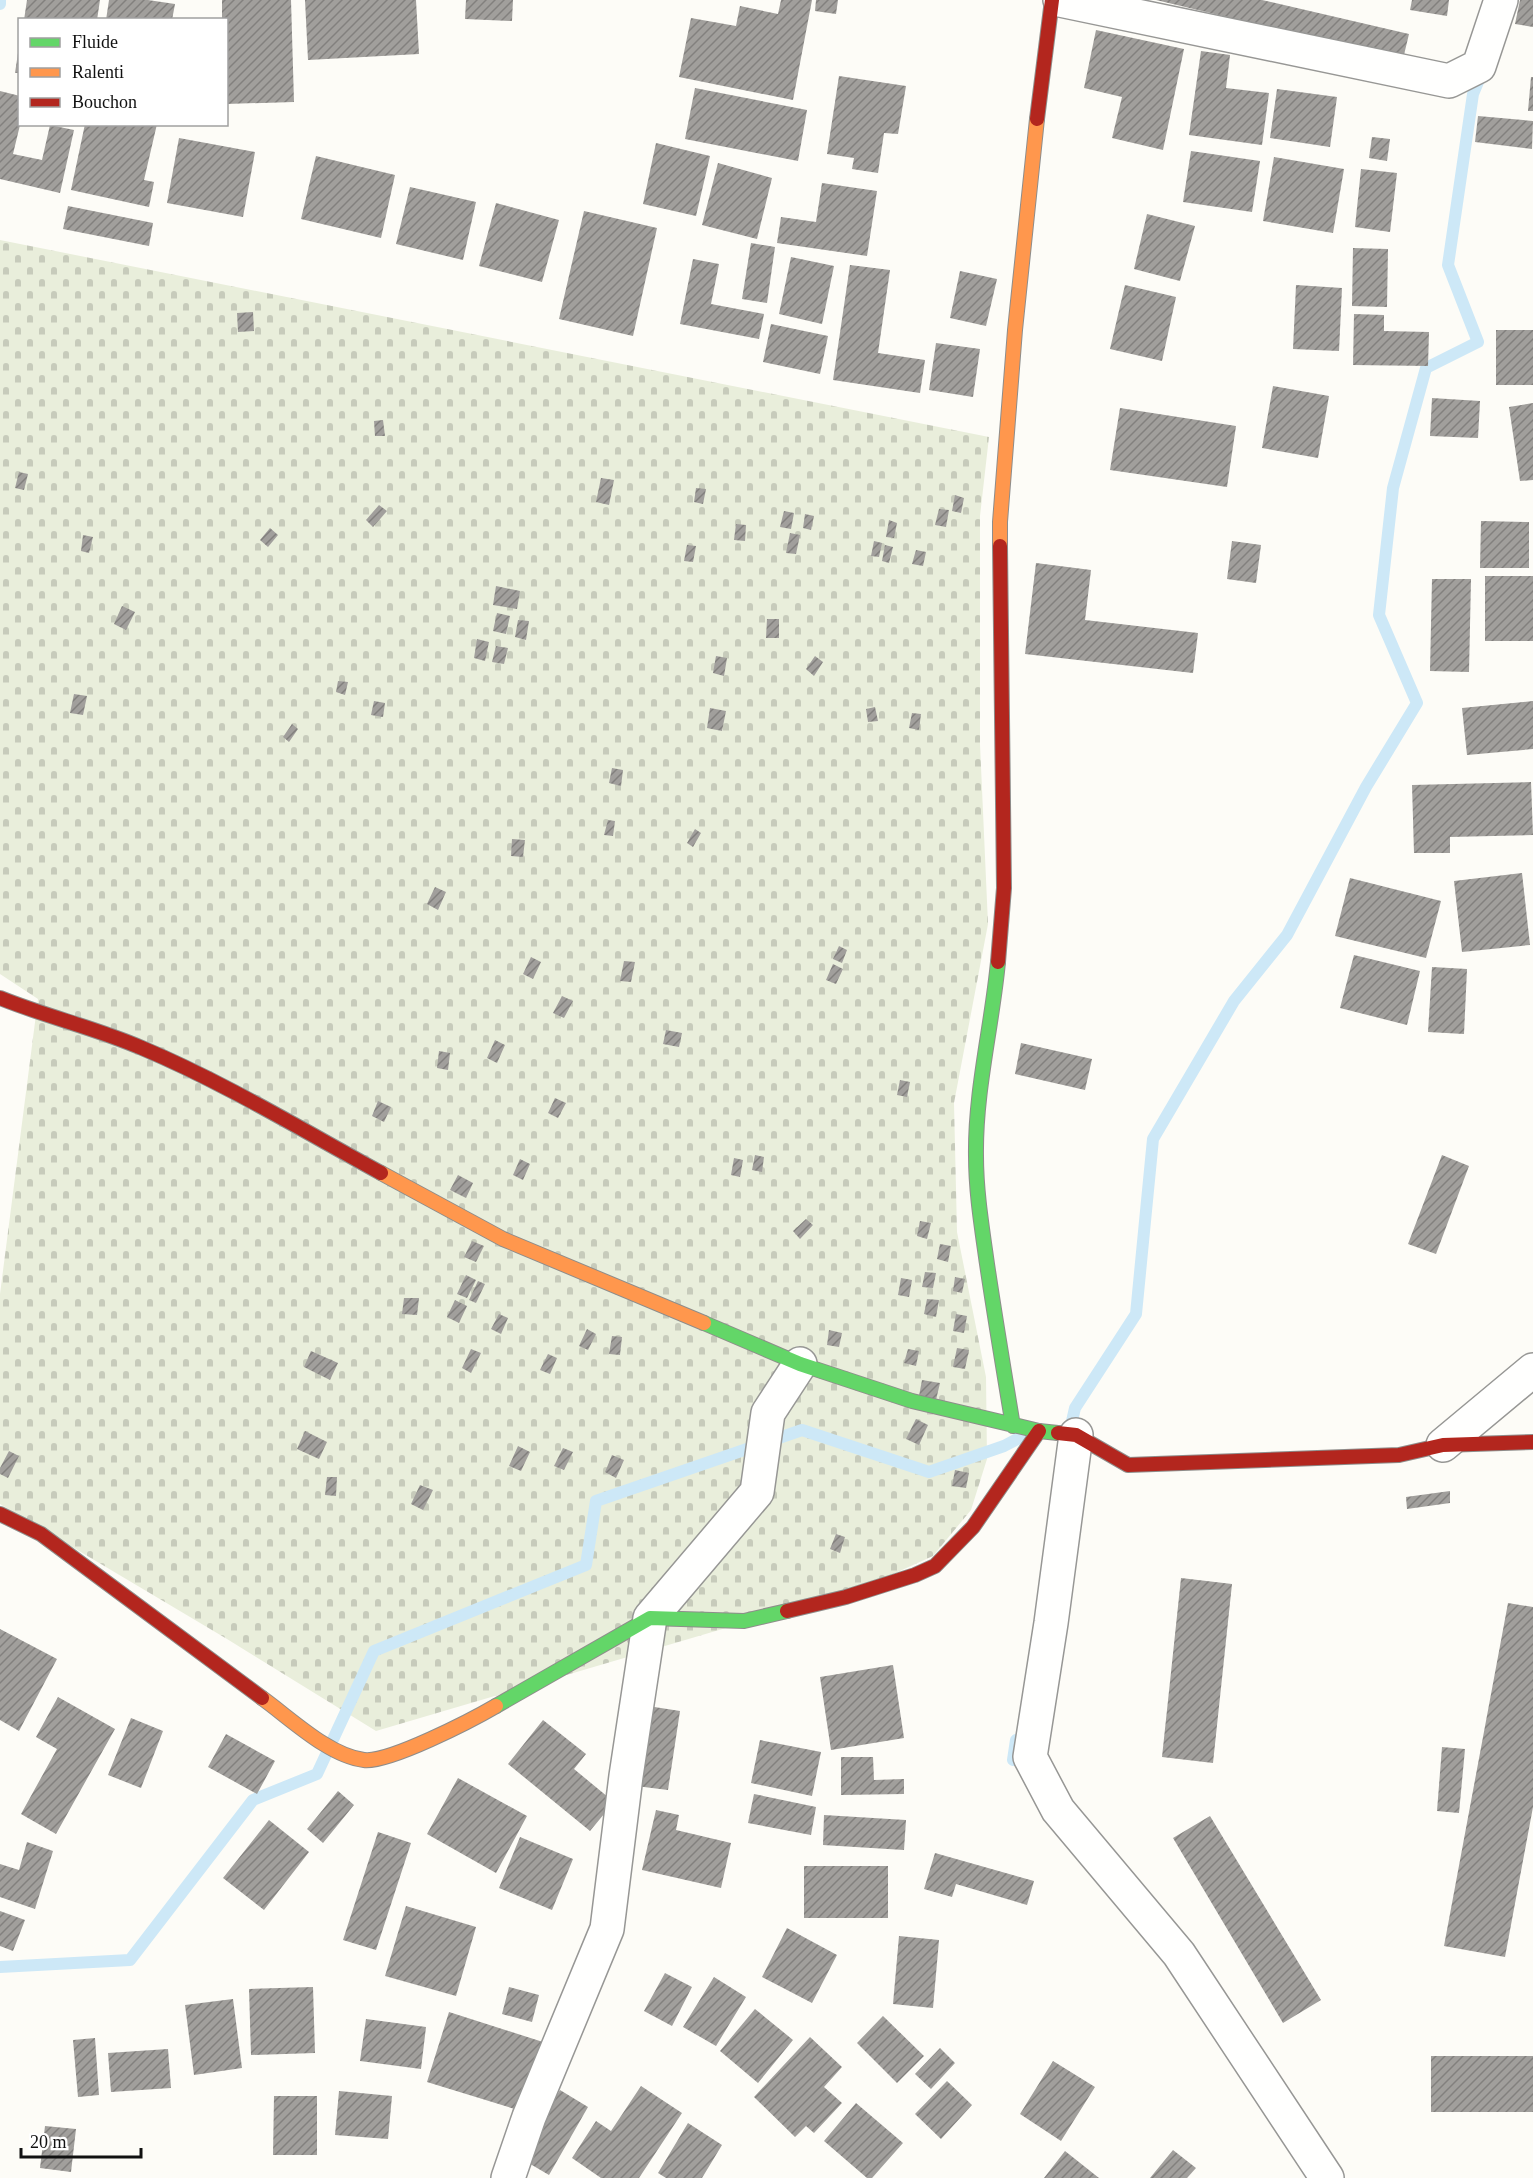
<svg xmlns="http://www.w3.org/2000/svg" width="1533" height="2178" font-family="'Times New Roman',serif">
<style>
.cemetery{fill:url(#cemetery-stones)}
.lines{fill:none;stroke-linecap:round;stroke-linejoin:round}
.stream{stroke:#cde8f7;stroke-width:12}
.building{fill:url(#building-hatch)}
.street-casing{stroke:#979795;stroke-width:36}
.fast-casing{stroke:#8e8d8b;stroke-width:16}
.slow-casing{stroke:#8e8d8b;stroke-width:16}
.jam-casing{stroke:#8e8d8b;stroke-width:16}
.street{stroke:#fffffe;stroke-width:33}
.fast{stroke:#63d668;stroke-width:14}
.slow{stroke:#ff974d;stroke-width:14}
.jam{stroke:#b3261e;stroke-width:14}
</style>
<defs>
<pattern id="cemetery-stones" width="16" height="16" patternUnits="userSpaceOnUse" patternTransform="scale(1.5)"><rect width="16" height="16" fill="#e9eedb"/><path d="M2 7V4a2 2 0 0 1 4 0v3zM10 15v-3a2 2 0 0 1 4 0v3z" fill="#c7cbbb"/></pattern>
<pattern id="building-hatch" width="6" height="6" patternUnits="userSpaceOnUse" patternTransform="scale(1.5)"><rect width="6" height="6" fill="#a19f9c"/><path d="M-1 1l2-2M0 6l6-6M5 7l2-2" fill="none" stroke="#82807e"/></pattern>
</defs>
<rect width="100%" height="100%" fill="#fdfcf7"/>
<!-- cemetery -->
<path class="cemetery" d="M0 240 989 437 980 516V744L988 924 954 1103 957 1232 986 1377 987 1459 971 1510 933 1556 862 1588 376 1731 227 1639 0 1504V1294L38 999 0 974Z"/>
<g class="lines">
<!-- stream -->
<path class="stream" d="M0 4V0
M1069 1434 1075 1408 1136 1314 1153 1139 1234 1001 1287 935 1366 787 1417 703 1379 615 1393 488 1426 368 1478 342 1448 265 1473 94 1483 70
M1013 1760 1016 1740
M0 1967 130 1960 253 1800 317 1774 374 1651 586 1565 596 1501 802 1430 929 1472 1004 1446 1023 1436"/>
</g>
<!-- building -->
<path class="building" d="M27 0H100L97 20H24Z
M109 0H148L175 4 172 20H106Z
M222 0H291L294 102 226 104V20H222Z
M305 0H416L419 54 308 60Z
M466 0H513L512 21 465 19Z
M781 0H812L793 100 679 77 691 18 736 26 740 6 778 14Z
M816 0H838L836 14 815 11Z
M1156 0H1262L1409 34 1403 59Z
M1412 0H1449L1447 16 1410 10Z
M1520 0H1533V27L1515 24Z
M1096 30 1184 49 1163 150 1112 138 1122 97 1084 88Z
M1201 51 1230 55 1226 88 1269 93 1262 145 1189 135Z
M18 53H20V73H15Z
M839 76 906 86 898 134 884 133 878 173 852 169 854 158 827 154Z
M1531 77H1533V111H1528Z
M695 88 807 110 798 161 685 139Z
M1277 89 1337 97 1330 147 1270 138Z
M0 91 20 96V125L13 154 42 160 50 125 74 130 60 193 0 179Z
M1478 116 1533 121 1532 149 1475 142Z
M85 124H157L144 180 154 182 149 207 71 190Z
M1372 137 1390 139 1387 161 1369 158Z
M179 138 255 152 243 217 167 203Z
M656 143 710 156 696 216 643 204Z
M1191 151 1260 161 1252 212 1183 202Z
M316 156 395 175 381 238 301 219Z
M1274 157 1344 169 1333 233 1263 221Z
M718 163 772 178 757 239 702 225Z
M1361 169 1397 173 1390 232 1355 227Z
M822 183 877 191 867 256 777 243 781 217 816 222Z
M410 187 476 202 463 260 396 244Z
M496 203 559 220 542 282 479 266Z
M68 206 153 223 149 246 63 229Z
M584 211 657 228 633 336 559 319Z
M1147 214 1195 226 1180 281 1134 269Z
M751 243 775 247 767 303 742 299Z
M1353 248 1388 249 1387 307 1352 306Z
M791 257 834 266 822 324 779 314Z
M693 259 719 264 711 304 764 314 759 339 680 324Z
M850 265 890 270 878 353 925 360 920 393 833 380Z
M960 271 997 279 986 326 950 318Z
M1125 285 1176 297 1162 361 1110 349Z
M1296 285 1342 288 1339 351 1293 349Z
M253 312 254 331 238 332 237 313Z
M1354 314 1384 315V331L1429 332 1428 366 1353 365Z
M771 324 828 336 820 374 763 362Z
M1496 330H1533V385H1496Z
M936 343 980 349 973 397 929 390Z
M1273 386 1329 396 1318 458 1262 448Z
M1432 398 1480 401 1478 438 1430 436Z
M1533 403V480L1520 481 1509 407Z
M1120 408 1236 426 1227 487 1110 470Z
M383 420 385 436H375L374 421Z
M19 472 28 474 24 490 15 488Z
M601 478 614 480 609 505 596 502Z
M696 488 706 489 703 504 694 502Z
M955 495 964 498 961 513 952 511Z
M379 505 387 511 373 527 366 520Z
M939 509 949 510 946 527 935 525Z
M784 511 794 513 791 529 780 527Z
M805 514 814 516 811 530 803 528Z
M889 520 897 523 894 538 886 537Z
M1481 521 1529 522V568H1480Z
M736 524 746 525 745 541 734 540Z
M270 528 278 535 268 547 260 540Z
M790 533 800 535 796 554 786 553Z
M83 535 93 537 89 553 81 551Z
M874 541 882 543 879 557 871 556Z
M1232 541 1261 545 1256 583 1227 579Z
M687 545 696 546 693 562 684 561Z
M885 545 893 547 889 563 882 561Z
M916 550 926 552 923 566 912 564Z
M1036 563 1091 570 1085 620 1198 633 1193 673 1025 654Z
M1485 576H1533V641H1485Z
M1432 579H1471L1469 672 1430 671Z
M496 586 520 591 517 609 493 605Z
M122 606 135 612 126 630 114 624Z
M497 613 510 616 506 634 493 631Z
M767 619H779V638H766Z
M518 620 529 621 526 640 515 637Z
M477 639 489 642 485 661 474 658Z
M496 646 508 648 504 664 492 662Z
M716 656 727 658 724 676 713 673Z
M815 656 823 662 814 676 806 669Z
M338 681 348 682 345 695 336 692Z
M74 694 87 696 83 715 70 713Z
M374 701 385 703 383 717 371 715Z
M1533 701V749L1467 755 1462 708Z
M875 707 878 721 868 722 866 709Z
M710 708 726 711 722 731 707 728Z
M912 713 921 714 919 730 909 728Z
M292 724 298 729 289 742 283 737Z
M612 768 623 770 621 786 609 783Z
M1531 782 1533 835 1450 837V853H1414L1412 785Z
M608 820 615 821 613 836 604 835Z
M695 829 701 833 693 847 687 843Z
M512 839 525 840 523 857 511 856Z
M1522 873 1530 945 1462 952 1454 881Z
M1350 878 1441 901 1426 958 1335 936Z
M435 887 446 892 438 910 427 904Z
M839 946 847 950 842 963 833 959Z
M1354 955 1420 971 1407 1025 1340 1008Z
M531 957 541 962 533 979 523 974Z
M624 961 635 962 631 982 620 981Z
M833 964 843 969 836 984 826 980Z
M1432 967 1467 969 1464 1034 1428 1032Z
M562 996 573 1001 564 1018 553 1013Z
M666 1030 682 1033 679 1047 663 1044Z
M495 1040 505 1045 497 1063 487 1058Z
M1021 1043 1092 1059 1085 1090 1015 1074Z
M439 1051 450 1053 448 1070 437 1068Z
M900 1080 910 1082 907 1097 897 1095Z
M555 1098 566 1103 558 1118 548 1113Z
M378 1101 391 1107 384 1122 372 1116Z
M755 1155 764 1157 762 1172 752 1170Z
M1442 1155 1469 1166 1436 1254 1408 1244Z
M734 1158 743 1160 740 1177 731 1175Z
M520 1159 530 1164 523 1180 513 1175Z
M458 1175 473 1183 466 1198 450 1190Z
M806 1219 813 1225 800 1239 793 1231Z
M920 1221 931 1223 927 1239 917 1236Z
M472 1241 484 1246 476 1262 464 1257Z
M940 1244 951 1246 948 1262 937 1259Z
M925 1272 936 1273 933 1288 922 1287Z
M466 1275 476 1280 467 1298 457 1294Z
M955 1277 965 1279 962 1293 953 1291Z
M901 1278 912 1280 909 1297 898 1295Z
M478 1281 485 1284 476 1303 469 1300Z
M404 1298H419L417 1315 402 1314Z
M927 1299 939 1300 936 1317 924 1314Z
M455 1300 467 1306 459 1323 447 1317Z
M499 1314 508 1318 501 1334 491 1329Z
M956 1314 967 1316 964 1333 953 1331Z
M587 1329 596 1334 588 1350 579 1346Z
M829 1330 842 1333 839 1347 827 1345Z
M612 1336 622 1337 620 1355 609 1354Z
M957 1348 969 1350 965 1369 953 1367Z
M471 1349 481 1353 471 1373 462 1368Z
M908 1349 919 1351 916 1366 904 1363Z
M311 1351 338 1363 330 1380 304 1367Z
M548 1354 557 1358 550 1374 540 1370Z
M922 1380 940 1383 936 1400 919 1396Z
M916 1419 928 1425 919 1445 906 1439Z
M305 1431 327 1442 319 1459 297 1449Z
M518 1446 530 1452 521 1471 509 1466Z
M563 1448 573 1452 564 1470 554 1466Z
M9 1451 19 1456 8 1478 0 1474V1468Z
M612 1455 624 1460 616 1478 605 1472Z
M955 1470 969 1473 966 1488 952 1486Z
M327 1477H337L336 1496 325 1495Z
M420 1485 433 1490 423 1510 411 1504Z
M1450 1491V1503L1407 1509 1406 1497Z
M836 1534 845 1537 840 1553 830 1549Z
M1181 1578 1232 1584 1213 1763 1162 1757Z
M1508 1603 1533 1607V1807L1505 1957 1444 1946Z
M0 1629 57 1659 19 1731 0 1720Z
M893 1665 904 1738 831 1750 820 1677Z
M58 1697 115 1729 56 1834 21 1814 57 1749 36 1737Z
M648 1706 680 1711 668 1790 636 1786Z
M131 1718 163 1731 141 1788 108 1775Z
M543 1720 586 1754 574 1769 614 1802 590 1831 508 1764Z
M226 1734 275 1761 257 1794 208 1767Z
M760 1740 821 1752 812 1796 751 1783Z
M1442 1747 1465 1749 1459 1813 1437 1811Z
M841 1757H873L874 1780 904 1779V1794L841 1795Z
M458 1778 527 1816 496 1873 427 1834Z
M338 1791 354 1805 323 1843 307 1829Z
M754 1794 816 1807 811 1835 748 1823Z
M656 1810 679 1815 676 1830 731 1843 721 1888 642 1870Z
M824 1815 906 1820 904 1850 823 1845Z
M1210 1816 1321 2000 1283 2023 1173 1838Z
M269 1820 309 1852 264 1910 223 1878Z
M378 1832 411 1843 376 1950 343 1940Z
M520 1837 573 1859 552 1910 499 1888Z
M27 1842 53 1851 35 1909 0 1897V1864L19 1870Z
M935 1853 1034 1881 1027 1905 956 1884 952 1897 924 1889Z
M804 1866H888V1918H804Z
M406 1906 476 1927 456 1996 385 1976Z
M0 1911 25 1920 13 1951 0 1946Z
M787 1928 837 1955 812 2003 762 1977Z
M899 1936 939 1940 933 2008 893 2004Z
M665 1973 692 1987 672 2026 644 2011Z
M714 1977 746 1997 716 2046 683 2027Z
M313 1987 315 2053 251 2055 249 1989Z
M509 1987 539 1995 532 2022 502 2014Z
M233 1999 242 2068 194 2075 185 2005Z
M755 2009 793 2040 758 2083 720 2051Z
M449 2012 543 2042 521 2111 427 2082Z
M883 2016 924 2056 897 2083 857 2043Z
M366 2019 426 2027 421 2069 360 2061Z
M810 2037 842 2067 824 2087 842 2103 814 2133 806 2126 795 2137 754 2097Z
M95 2038 99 2095 78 2097 73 2040Z
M940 2048 955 2063 931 2089 915 2074Z
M168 2049 171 2088 111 2092 108 2053Z
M1431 2056H1533V2112H1431Z
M1053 2061 1095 2087 1061 2141 1020 2114Z
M947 2081 972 2105 941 2139 915 2114Z
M641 2086 682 2113 639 2178H601L572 2158 596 2121 611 2131Z
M560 2090 588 2107 549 2175 520 2158Z
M339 2091 392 2096 388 2139 335 2135Z
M274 2096H317V2155H273Z
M856 2103 903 2143 872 2178H867L824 2141Z
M688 2123 722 2145 702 2178H666L658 2173Z
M45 2126 76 2129 71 2172 40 2168Z
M1173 2150 1196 2168 1187 2178H1150Z
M1065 2151 1099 2178H1044Z"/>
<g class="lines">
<!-- street casing -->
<g class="street-casing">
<path id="street" d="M1060 0 1449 81 1479 66 1501 0
M1076 1435 1051 1623 1030 1757 1058 1810 1179 1954 1327 2178
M1443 1445 1533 1370
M508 2178 529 2117 607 1929 626 1776 650 1618 757 1492 768 1413 800 1364"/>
</g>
<!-- fast casing -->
<g class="fast-casing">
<path id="fast" d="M998 962C992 1026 975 1091 976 1156 976 1192 982 1228 987 1264 995 1318 1004 1372 1013 1426
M704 1323 800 1364 912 1401 1039 1431 1058 1433
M496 1706 650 1618 744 1621 787 1611"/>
</g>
<!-- slow casing -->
<g class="slow-casing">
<path id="slow" d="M1000 546V522L1015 330 1037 119
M381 1173 503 1239 704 1323
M262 1698C290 1718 329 1756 364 1760 389 1763 472 1720 496 1706"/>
</g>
<!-- jam casing -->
<g class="jam-casing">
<path id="jam" d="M1037 119 1052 0
M998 962 1004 888 1000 546
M0 998C47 1017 96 1028 142 1048 223 1082 304 1131 381 1173
M1058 1433 1076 1435 1128 1465 1399 1455 1443 1445 1533 1442
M0 1514 41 1534 262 1698
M787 1611 846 1597 915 1575 935 1566 973 1527 1039 1431"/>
</g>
<!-- street -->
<use href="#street" class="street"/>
<!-- fast -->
<use href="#fast" class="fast"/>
<!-- slow -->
<use href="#slow" class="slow"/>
<!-- jam -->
<use href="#jam" class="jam"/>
</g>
<!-- legend -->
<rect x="18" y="18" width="210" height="108" fill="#ffffff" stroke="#a0a0a0" stroke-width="1.5"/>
<rect x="30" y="38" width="30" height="9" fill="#63d668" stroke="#a0a0a0" stroke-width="1.5"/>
<text x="72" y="48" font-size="18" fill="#111111">Fluide</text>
<rect x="30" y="68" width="30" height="9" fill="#ff974d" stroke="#a0a0a0" stroke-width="1.5"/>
<text x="72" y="78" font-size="18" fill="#111111">Ralenti</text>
<rect x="30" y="98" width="30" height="9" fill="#b3261e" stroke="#a0a0a0" stroke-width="1.5"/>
<text x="72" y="108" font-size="18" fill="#111111">Bouchon</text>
<!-- scale -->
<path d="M21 2148v9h120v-9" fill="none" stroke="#111111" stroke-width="3"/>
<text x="30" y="2148" font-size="18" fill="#111111" stroke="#ffffff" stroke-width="4.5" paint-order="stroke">20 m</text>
</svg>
